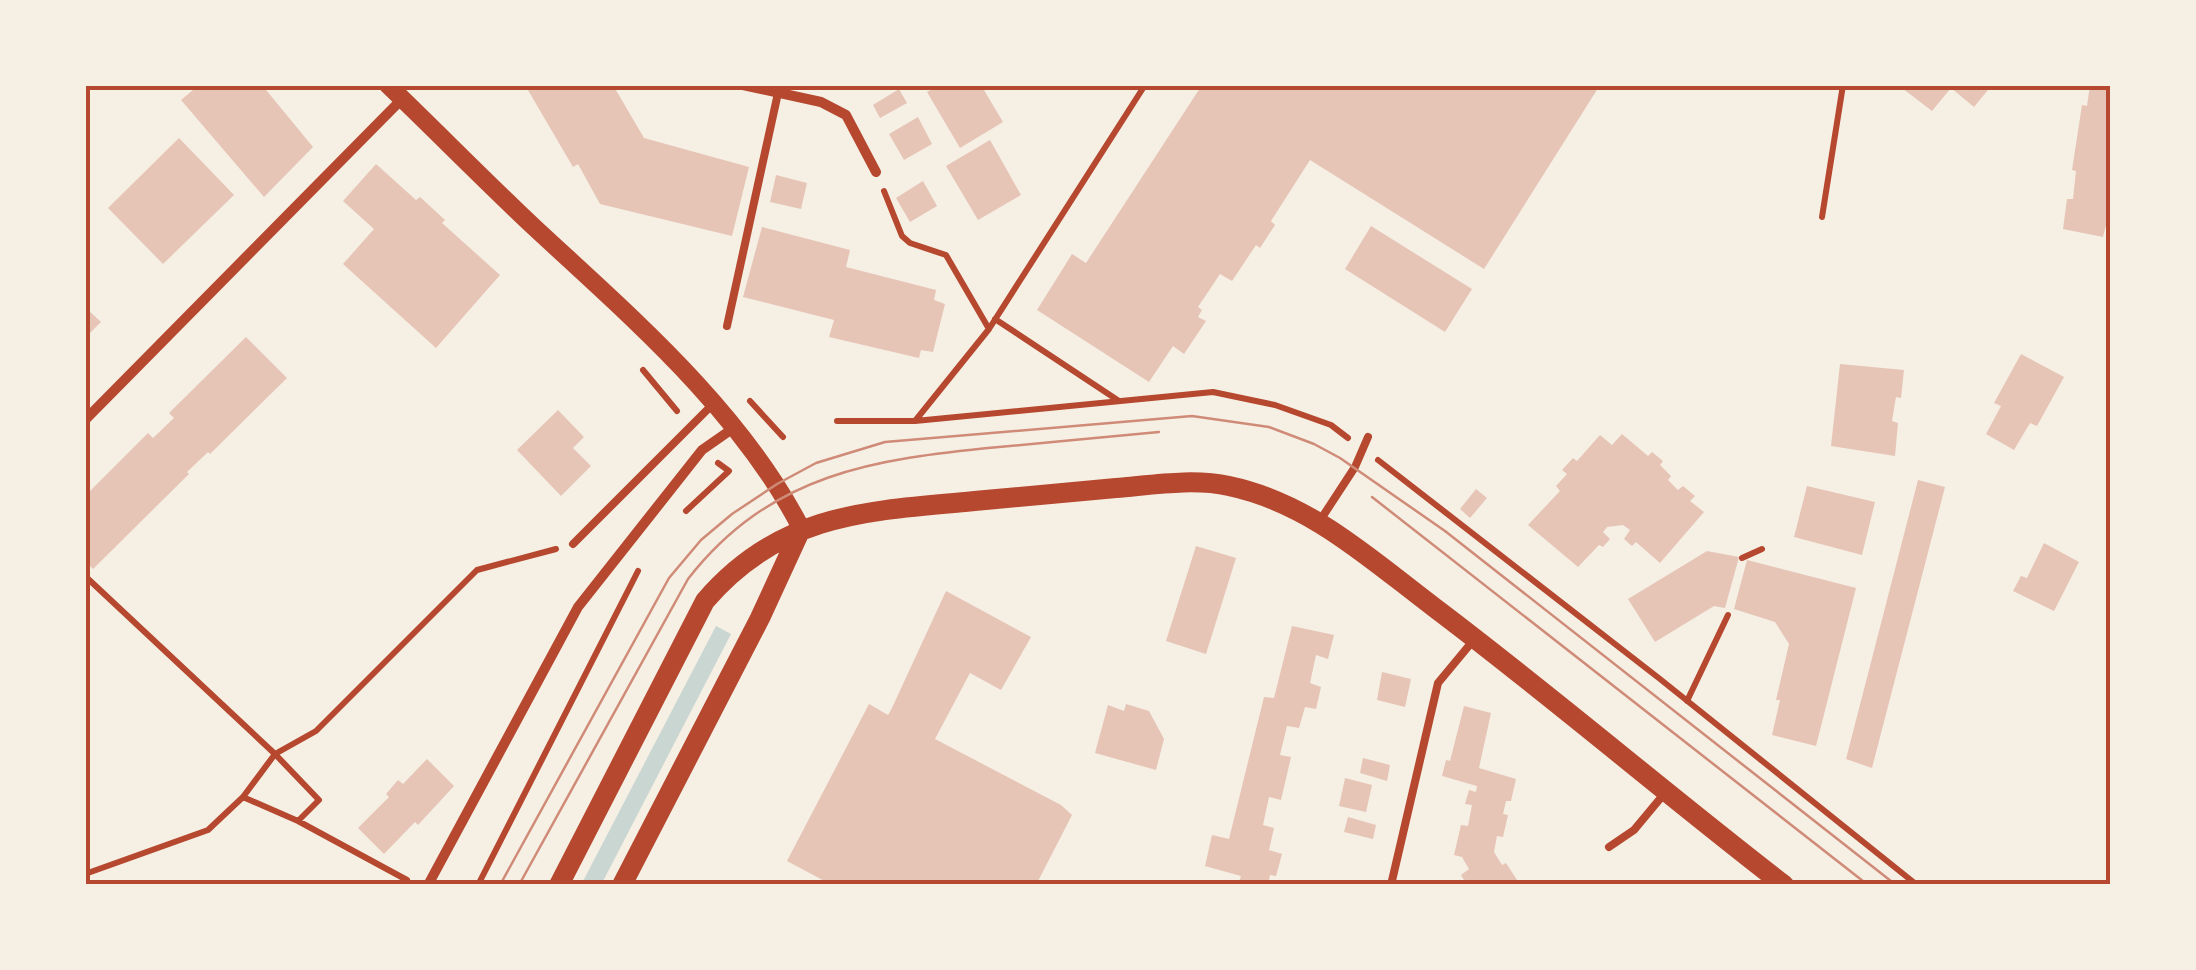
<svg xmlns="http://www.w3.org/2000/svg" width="2196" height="970" font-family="'PT Sans Narrow',sans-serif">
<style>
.water{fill:#c9d6d2}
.building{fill:#e6c5b7}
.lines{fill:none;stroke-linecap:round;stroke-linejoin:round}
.path{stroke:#b5482f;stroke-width:6}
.service{stroke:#b5482f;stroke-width:8}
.minor{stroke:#b5482f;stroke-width:10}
.tertiary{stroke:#b5482f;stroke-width:18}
.secondary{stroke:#b5482f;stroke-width:20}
.tram{stroke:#cf8b77;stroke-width:2.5}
.neatline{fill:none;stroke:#b5482f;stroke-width:4}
</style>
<rect width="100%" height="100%" fill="#f6efe4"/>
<!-- water -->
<path class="water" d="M716 626 731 634 601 885H581Z"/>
<!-- building -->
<path class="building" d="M199 85H262L313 147 264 197 181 100Z
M525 85H613L644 138 749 167 732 236 600 204 578 164 573 167Z
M939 85H981L1003 122 960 148 927 92Z
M1202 85H1600L1484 269 1310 160 1271 221 1275 225 1260 248 1256 245 1232 281 1220 274 1198 307 1202 310 1198 317 1206 321 1184 354 1173 346 1149 382 1037 310 1072 254 1086 263Z
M1898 85H1947L1951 88 1932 111Z
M1953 85H1992L1974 107 1951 88Z
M2090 85H2111V222L2107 221 2103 237 2063 229 2067 199H2073L2076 171 2072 170 2082 105 2087 106Z
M899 89 907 103 880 118 873 105Z
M918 117 932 144 904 160 889 134Z
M179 138 234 195 163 264 108 208Z
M990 140 1021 195 978 220 946 166Z
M376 164 416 200 420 197 445 220 442 223 500 275 436 348 343 264 374 229 343 201Z
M776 175 807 183 801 209 770 202Z
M923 181 937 206 910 222 896 198Z
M1371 226 1472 289 1445 332 1345 269Z
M762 227 850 250 846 267 936 290 934 300 945 304 933 352 921 350 919 358 829 337 834 320 743 297Z
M85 307 101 322 85 338Z
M246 337 287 378 210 454 208 452 187 472 189 474 93 569 85 561V496L148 433 153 438 174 418 169 413Z
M2021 354 2064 377 2037 426 2030 423 2014 450 1986 434 2001 406 1994 403Z
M1840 364 1904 370 1901 398 1896 397 1892 421 1898 423 1895 456 1831 446Z
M558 410 584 437 573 448 591 466 561 496 517 450Z
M1622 434 1648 456 1652 452 1663 461 1660 465 1671 476 1668 480 1678 490 1683 486 1695 496 1690 501 1704 512 1660 563 1636 542 1632 546 1624 539 1630 530 1623 525 1607 527 1603 532 1610 539 1603 547 1599 545 1578 567 1528 525 1560 491 1556 486 1567 474 1562 470 1573 458 1577 461 1600 435 1612 445Z
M1918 480 1945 487 1872 768 1846 759Z
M1807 486 1875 502 1862 555 1794 537Z
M1476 489 1487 498 1470 518 1460 509Z
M2044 543 2079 562 2054 611 2013 591 2021 576 2027 578Z
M1196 546 1236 558 1206 654 1166 641Z
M1707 551 1739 557 1725 608 1714 606 1655 642 1628 599Z
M1747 560 1856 588 1816 746 1772 735 1780 700H1776L1789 644 1775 622 1734 609Z
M946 591 1031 637 1001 690 970 673 935 739 1061 805 1072 815 1036 885H832L787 861 869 704 888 715 891 710Z
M1292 626 1334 635 1328 659 1316 655 1310 683 1321 687 1316 709 1305 707 1299 728 1287 726 1280 755 1291 757 1281 800 1269 797 1263 825 1274 828 1269 850 1282 854 1276 876 1270 875 1268 885H1252L1239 882 1241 876 1205 866 1212 835 1229 839 1264 697 1274 698Z
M1382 672 1411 679 1405 707 1377 700Z
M1126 704 1149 711 1164 739 1156 770 1095 753 1108 705 1124 711Z
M1464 706 1491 713 1479 768 1516 779 1511 801H1506L1503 814 1508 815 1503 837 1497 836 1494 852 1502 865 1506 863 1519 883 1516 885H1467L1461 875 1469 869 1462 857 1454 855 1461 825 1468 826 1472 805 1465 804 1469 790 1476 792 1477 786 1442 776 1446 760 1450 761Z
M1363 758 1390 765 1387 781 1360 773Z
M427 759 454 786 418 825 415 822 384 854 358 828 389 797 386 794 398 780 403 784Z
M1345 778 1372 785 1366 812 1339 806Z
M1348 817 1376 825 1373 839 1344 832Z"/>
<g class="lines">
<!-- path -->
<path class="path" d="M884 191 902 236 910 243 946 255 989 329
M1822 217 1843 85
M995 319 1119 401
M643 370 677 411
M750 401 783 437
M837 421H915L989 329 1145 85
M915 421 1213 392 1275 405 1331 425 1348 438
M1378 460 1660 679 1917 885
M686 511 729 471 718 463
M1742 558 1762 549
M85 576 275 754 319 800 298 821
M1687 701 1728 615
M243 797 298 821 407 880
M85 874 208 830 243 797 275 754 316 731 477 570 556 549
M478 885 638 571"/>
<!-- service -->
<path class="service" d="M727 326 778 93
M1321 519 1355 467 1368 437
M573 544 714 403
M1609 847 1634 830 1664 794
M1391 885 1438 683 1472 642"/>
<!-- minor -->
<path class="minor" d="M743 85 821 102 846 115 876 172
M85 420 402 99
M428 885 578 607 702 450 735 427"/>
<!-- tertiary -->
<path class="tertiary" d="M388 85C437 132 485 181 535 228 632 318 740 410 801 528"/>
<!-- secondary -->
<path class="secondary" d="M559 885 705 601C778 516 861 511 965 502 1015 497 1065 493 1116 488 1152 485 1193 478 1229 486 1310 503 1370 559 1435 608 1553 697 1666 794 1784 885
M622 885 760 618 801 529"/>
<!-- tram -->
<path class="tram" d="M1372 497 1868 885
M500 885 669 578 701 540 732 514 777 484 816 463 885 442 1192 416 1269 427 1314 444 1340 458 1445 531 1896 885
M519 885 688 579C771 473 874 459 999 447 1052 442 1106 437 1159 432"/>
</g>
<!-- border -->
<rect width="2196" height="970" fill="none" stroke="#f6efe4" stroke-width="175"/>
<rect x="88" y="88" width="2020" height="794" class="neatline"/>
</svg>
